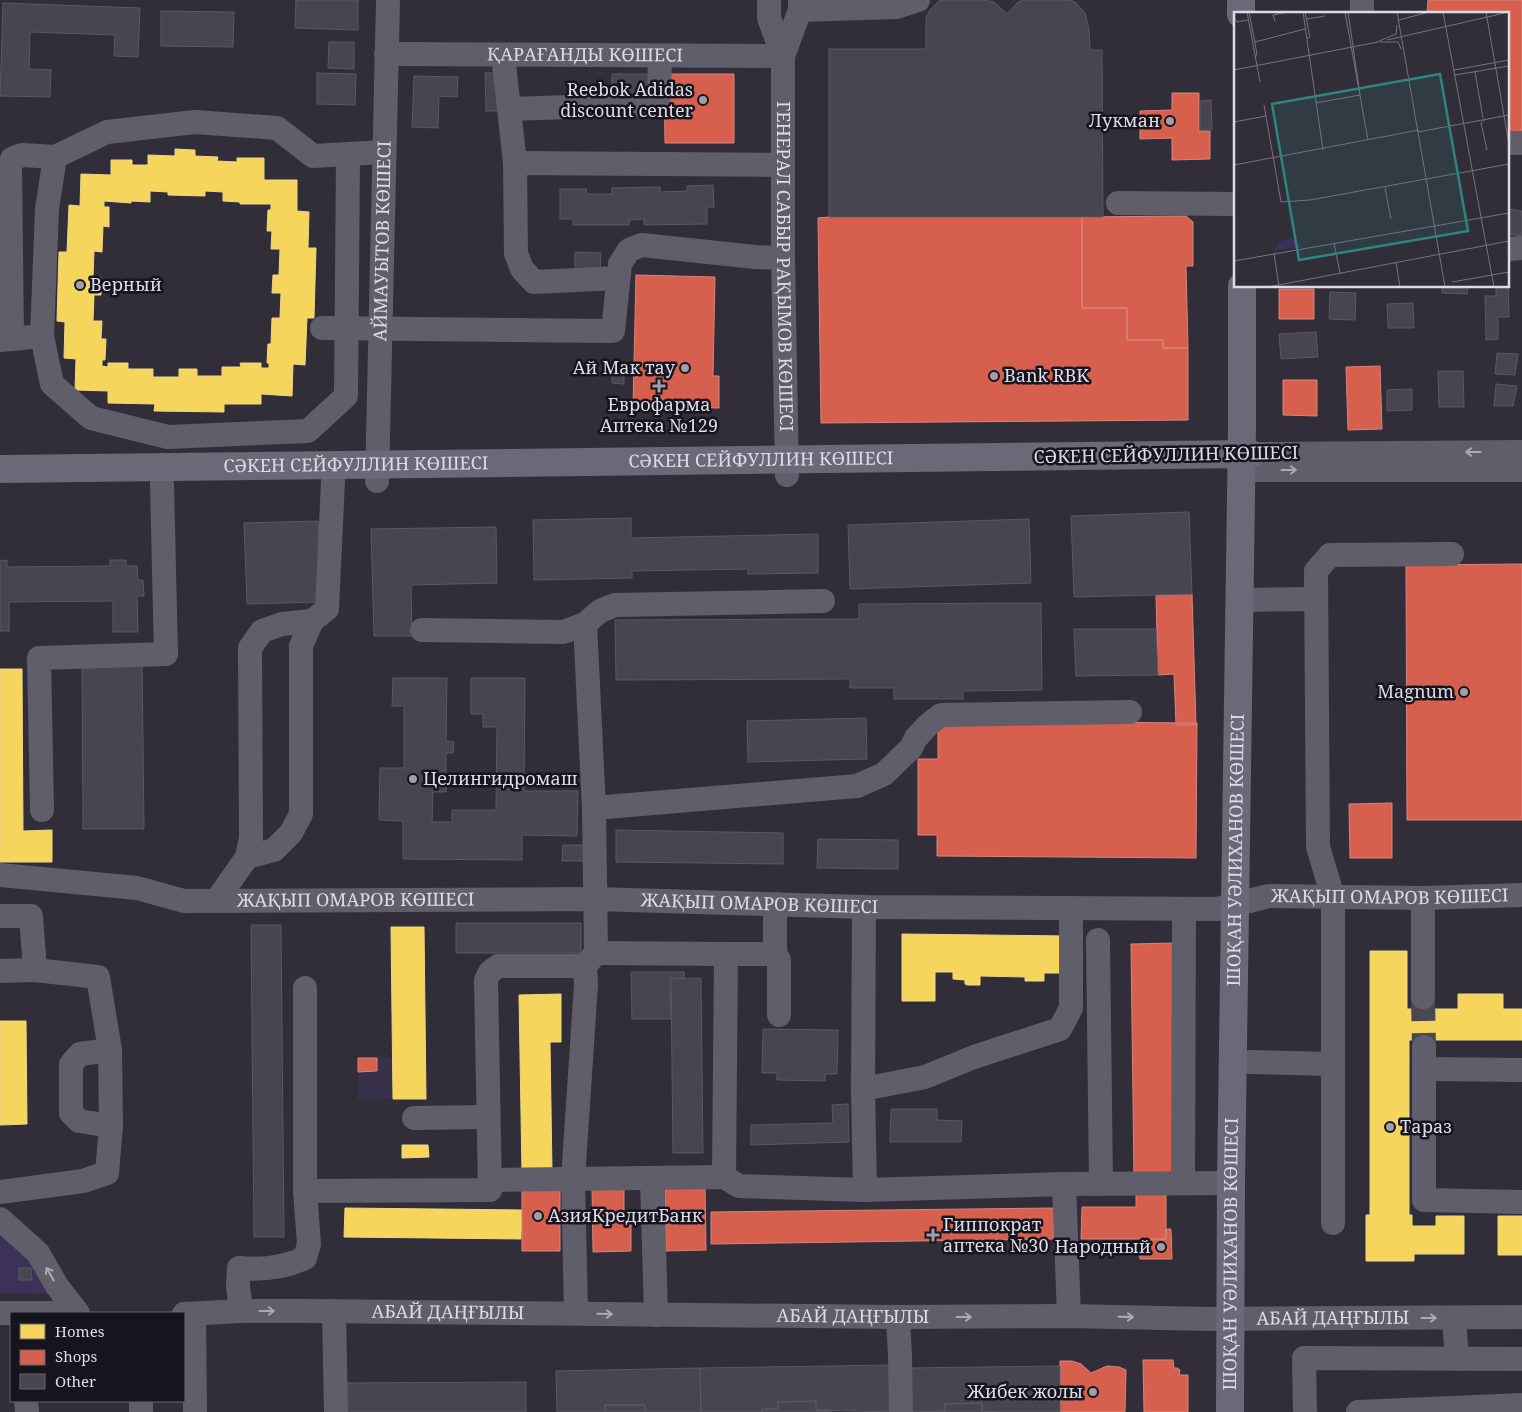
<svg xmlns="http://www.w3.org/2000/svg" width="1522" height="1412" font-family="'Noto Serif',serif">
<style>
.built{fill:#37314a}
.green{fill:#3b3159}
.homes{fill:#f6d55c;stroke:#eed786;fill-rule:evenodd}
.shops{fill:#d6604d;stroke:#d8857c}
.building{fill:#47454e;stroke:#5a5862}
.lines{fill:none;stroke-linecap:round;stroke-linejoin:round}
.minor-tunnel{stroke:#4b4854;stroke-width:24;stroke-dasharray:24 12;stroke-linecap:butt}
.minor{stroke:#615e6b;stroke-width:24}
.major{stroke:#6c6877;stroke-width:28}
.oneway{stroke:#aba9b6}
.poi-dot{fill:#a19eab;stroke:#16141d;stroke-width:2}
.labels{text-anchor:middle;stroke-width:5;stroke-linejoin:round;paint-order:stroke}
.street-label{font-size:18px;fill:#dddbe8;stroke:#16141d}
.poi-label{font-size:18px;fill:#dddbe8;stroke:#16141d;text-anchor:end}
.inset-road{fill:none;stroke:#767380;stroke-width:1}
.view{fill:#2e8580;fill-opacity:0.15;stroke:#2e8580;stroke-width:2.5}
.inset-edge{fill:none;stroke:#dddbe8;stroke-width:2.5}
</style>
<rect width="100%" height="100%" fill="#312e3a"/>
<!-- built -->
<path class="built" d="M392 1057 393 1099 358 1100V1058Z"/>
<!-- green -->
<path class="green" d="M0 1233 27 1257 51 1294 0 1293Z"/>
<!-- homes -->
<path class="homes" d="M175 149 195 150V156L218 157 217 161 237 162V158H264V180H297V211L309 212 308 248H316L314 318H307L305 365 293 364 292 396 261 394V404H224V412L154 411 155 404 108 403V391L75 390 76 359 64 358 65 322 57 321 59 252H67L69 205 80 206 81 174 111 175V160H132V165H148V155L175 156ZM150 191 168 192V195L205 196V191L223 192V201L240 202V204H271V210H268L267 231H272L271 249H280L279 275H273L272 293H281L280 318H272L271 344H268L267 363H269V368H261V363H240L241 367H222V376H197V369H179V377H153V369H128V363H108V367L102 366V360H105L106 339H101L102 321H93L94 295H101V277H93L94 251 102 252 103 226 109 227V207H104V201L131 203V201L150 202Z
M0 669H22L23 831 52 830V862H0Z
M391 927H424L426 1099H393Z
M902 934 1066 936V973H1044V981H1025V977L980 976V985H967L965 984V980L953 979V972H935V1001H902Z
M1370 951H1407V1009H1458V994H1503V1009H1522V1040H1409V1215H1412V1226H1436V1216H1464V1254H1414V1261H1366V1215H1370Z
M561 994V1042H550L552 1172 522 1173 519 995Z
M0 1021H26L27 1124 0 1125Z
M402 1145H428L429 1157 402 1158Z
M345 1208 522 1210 521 1239 344 1237Z
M1498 1216H1522V1255H1498Z"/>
<!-- shops -->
<path class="shops" d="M1428 0H1522V138H1508V14H1427Z
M664 74H734V143H665Z
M1172 93H1199V131H1210V159L1172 160V138L1140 139V111L1172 110Z
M1186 216 1193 222V266H1186L1188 348H1163V340H1127V308H1082V217Z
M829 217H1082V308H1127V340H1163V348H1188V420L821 423 818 218Z
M636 275 715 277 713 376H719V408L633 406Z
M1279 289H1314V319H1279Z
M1380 366 1382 429 1348 430 1346 367Z
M1283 380H1317V416L1283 415Z
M1522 564V820H1407L1406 565Z
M1192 594 1196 725H1176L1174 674 1158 675 1156 595Z
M938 721 1197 723 1196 858 937 856V835H918V759H938Z
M1392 803V858H1350L1349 804Z
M1174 943 1177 1179H1134L1131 944Z
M358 1058H377V1071L358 1072Z
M665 1185H705L706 1250 666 1251Z
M592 1187H624V1222H631V1251L593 1252Z
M522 1189H560V1251H522Z
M1136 1194H1166V1239H1081L1082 1207H1136Z
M1054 1208V1239L711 1244V1212Z
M1166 1229H1171L1172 1259H1140L1139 1254 1150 1239H1166Z
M1143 1360H1173L1174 1368H1177L1180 1370 1179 1375H1188V1412H1144Z
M1060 1361H1072L1081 1364 1091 1373 1107 1366 1119 1367 1126 1370 1125 1412H1060Z"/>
<!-- building -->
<path class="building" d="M296 0H358V30L295 28Z
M943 0H985L994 2 1007 14 1018 2 1024 0H1070L1075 2 1085 13 1089 29 1090 50H1102L1103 217H829V49H926V18L930 10 939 1Z
M3 3 140 8 138 57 114 56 115 35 30 32 29 69 51 70 50 97 0 96Z
M161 11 234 12 233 47 161 46Z
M329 42H354V69L328 68Z
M317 73 356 74 355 105 317 104Z
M485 73H504L516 111H486Z
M612 74H652V95H612Z
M414 76 458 77 457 97 439 96 438 128 412 127Z
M1211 100 1212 130H1200V101Z
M713 185 714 207H707V224L644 225V219L629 220V225H573V219H560V189H586L587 194H612V188L660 187V192L687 191V186Z
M1508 209 1522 211V236L1508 234Z
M575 252 601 253 600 269H575Z
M1508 275 1509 317H1498V339L1486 340 1485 296H1496V286H1508Z
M1442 286H1468L1467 294 1442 293Z
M1330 292 1356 293 1355 320 1329 319Z
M1413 303 1414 328H1388L1387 304Z
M1316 332 1318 357 1281 359 1279 334Z
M1497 353 1518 354 1515 375 1495 374Z
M624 367V384L612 383V368Z
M1438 371H1463L1464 407H1439Z
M1496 384 1517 386 1513 406H1494Z
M1412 389V410L1387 411V390Z
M1189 512 1192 594 1074 597 1071 516Z
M631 518V538L818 534V573L748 574V569L632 571V578L534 580 533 520Z
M1029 519 1031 583 850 589 848 525Z
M318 521 321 602 247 604 244 523Z
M496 527 497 583 411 585 412 636H374L371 529Z
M7 560V567L110 566V560H126V566H137L138 580H143L144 596H137L138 632H113V601L9 602V631H0V561Z
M1041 603 1042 690 963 691V699H894V688H850V679L616 680 615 620 859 619V604Z
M1074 629H1156L1158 675 1076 676Z
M142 657 144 829H83L82 658Z
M393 678H447L446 741 454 742 453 753H446V792H433L432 822H452V810H496L497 727H483V714H471V678H525L524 791H578L577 836 522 835V860L403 859V821L379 820 380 768H404V706H392Z
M866 718 867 759 748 762 747 721Z
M616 830 783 833V864L616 862Z
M818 839 898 840V869L817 868Z
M563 845H589V861H562Z
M456 923H581V953H456Z
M251 925H281L284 1237H254Z
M631 972H684V978H670L671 1019H632Z
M701 978 703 1153H673L671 979Z
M763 1029 838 1030 837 1074H825V1081L777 1080V1073H762Z
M848 1104 849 1142 751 1145V1125L833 1123 832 1105Z
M891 1109H937V1120L962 1121 961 1142H890Z
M19 1268H31L32 1280H19Z
M893 1365 894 1412 816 1410V1401L778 1402V1409H762V1412H701L700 1368Z
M1060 1366V1412H982V1403L944 1404 945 1411 908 1412 907 1368Z
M700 1368 701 1412H645V1405H605V1412H557L556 1371Z
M526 1382V1412H346V1383Z
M816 1401V1410H831V1412H762V1409H778V1402Z
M982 1403V1412H998H929L945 1411 944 1404Z
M605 1405H645V1412H605Z"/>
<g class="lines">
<!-- minor-tunnel -->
<path class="minor-tunnel" d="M1423 997 1424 1047"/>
<!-- minor -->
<g class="minor">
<path id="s1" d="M769 0V18L783 56V258L787 475"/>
<path d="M1362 0V14"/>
<path d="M800 10 896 7 918 0"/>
<path id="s2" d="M386 54 783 56"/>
<path d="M503 55 515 163"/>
<path d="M783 56 800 10V0"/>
<path d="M510 109 656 104 659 96 660 56"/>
<path d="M1508 143H1522"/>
<path d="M1118 203 1236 204"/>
<path d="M1508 249 1522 248"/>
<path d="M618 278 534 282 522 269 516 253 515 163 783 165"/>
<path d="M322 328 613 331 620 264 629 250 642 245 755 257 783 258"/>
<path d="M42 336 52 384 91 418 168 437 308 431 346 396 348 155"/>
<path d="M12 339 10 165 12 159 22 155 55 157"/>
<path d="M0 340 42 336 47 209 55 157 107 132 195 122 277 128 313 156 384 152"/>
<path d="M1261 454 1522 452"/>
<path d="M1241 470H1522"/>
<path id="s3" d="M377 481 388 0"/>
<path d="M1239 600 1316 599"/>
<path d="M422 630 563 632 585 624 600 611 615 605 823 601"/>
<path d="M594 808 857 786 884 774 911 748 916 738 928 725 941 715 1130 712"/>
<path d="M42 810 39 658 166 654 162 484"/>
<path d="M247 857 274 850 291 833 301 814V646L312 621 327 609 333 481"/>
<path id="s4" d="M0 875 137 888 184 901 595 899 864 907 1217 909 1269 896 1423 898 1522 895"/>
<path d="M1423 898V997"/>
<path d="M217 900 247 857 251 838 250 648 262 631 282 624 312 621"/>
<path d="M864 907 863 1089 865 1190"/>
<path d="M0 916H31L35 970 98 977 110 1050 111 1126 107 1173 83 1181 0 1192"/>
<path d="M1098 940 1101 1184"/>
<path d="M596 953 726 954 724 1177"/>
<path d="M726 954H775L779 960V1015"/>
<path d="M775 954V904"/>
<path d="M0 971 35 970"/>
<path d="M305 988V1191"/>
<path d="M1424 1047V1069L1522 1070"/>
<path d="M110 1050 80 1054 71 1064V1113L79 1121 111 1126"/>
<path d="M1250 1062 1333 1064"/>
<path d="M1424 1069V1200L1522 1202"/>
<path d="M863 1089 925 1077 974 1057 1060 1029 1071 1008V909"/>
<path d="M414 1118 488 1117"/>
<path d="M652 1179 656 1315"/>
<path d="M491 1180 724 1177 739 1186 865 1190 1064 1184"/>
<path d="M1183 1183 1184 909"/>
<path d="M0 1219 38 1253 57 1286 78 1313"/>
<path d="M1333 1223V897L1318 847 1316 571 1330 555 1452 554"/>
<path d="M241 1311 238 1286 239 1268C262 1270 284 1268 305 1258L309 1244 305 1191 490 1190 486 980 490 972 498 966H585"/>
<path d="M334 1311 336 1412"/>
<path d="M0 1313H74"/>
<path d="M576 1313 573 1179 586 985 585 966 596 953 594 808 585 624"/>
<path id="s5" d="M184 1314 241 1311H307L898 1317 1069 1316 1210 1319 1522 1317"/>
<path d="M194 1314 195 1412"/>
<path d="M1069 1316 1064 1184 1231 1183"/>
<path d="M898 1317 900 1357 901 1412"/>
<path d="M1454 1318 1457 1359"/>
<path d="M26 1401 27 1412"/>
<path d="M141 1401V1412"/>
<path d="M1305 1412 1304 1358 1522 1359"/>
<path d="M1358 1412 1522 1405"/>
</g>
<!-- major -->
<g class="major">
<path d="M1241 0V14"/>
<path id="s6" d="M0 469 1251 454"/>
<path id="s7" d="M1230 1412 1231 1183 1242 427V286"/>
</g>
</g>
<!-- one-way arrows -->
<defs><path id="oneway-shaft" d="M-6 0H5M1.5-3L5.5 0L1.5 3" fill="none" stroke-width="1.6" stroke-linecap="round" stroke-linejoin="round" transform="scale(1.25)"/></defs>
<g class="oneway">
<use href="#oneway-shaft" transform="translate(1473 452) rotate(180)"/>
<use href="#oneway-shaft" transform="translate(1289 470)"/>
<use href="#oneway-shaft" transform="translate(50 1274) rotate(-120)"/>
<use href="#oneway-shaft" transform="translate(267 1311)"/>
<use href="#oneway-shaft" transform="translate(605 1314) rotate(1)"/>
<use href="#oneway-shaft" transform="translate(964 1317)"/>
<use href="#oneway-shaft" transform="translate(1126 1317) rotate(1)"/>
<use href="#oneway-shaft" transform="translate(1429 1318)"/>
</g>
<!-- markers -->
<g class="poi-dot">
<circle cx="703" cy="100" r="5"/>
<circle cx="1170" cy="121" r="5"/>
<circle cx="80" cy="285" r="5"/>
<circle cx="685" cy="368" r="5"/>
<circle cx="994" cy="376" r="5"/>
<path d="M656.5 378.5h5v5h5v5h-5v5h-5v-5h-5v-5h5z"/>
<circle cx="1464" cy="692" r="5"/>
<circle cx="413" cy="779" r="5"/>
<circle cx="1390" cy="1127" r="5"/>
<circle cx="538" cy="1216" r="5"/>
<path d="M930.5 1227.5h5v5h5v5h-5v5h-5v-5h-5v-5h5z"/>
<circle cx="1161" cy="1247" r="5"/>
<circle cx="1093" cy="1392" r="5"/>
</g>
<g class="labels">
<!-- street labels -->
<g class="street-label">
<text dy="6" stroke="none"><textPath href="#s2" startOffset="199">ҚАРАҒАНДЫ КӨШЕСІ</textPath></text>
<text dy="6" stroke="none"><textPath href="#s3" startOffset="240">АЙМАУЫТОВ КӨШЕСІ</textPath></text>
<text dy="6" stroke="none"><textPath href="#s1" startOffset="269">ГЕНЕРАЛ САБЫР РАҚЫМОВ КӨШЕСІ</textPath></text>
<text transform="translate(1166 455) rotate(-1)" y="6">СӘКЕН СЕЙФУЛЛИН КӨШЕСІ</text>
<text dy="6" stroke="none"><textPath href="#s6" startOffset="761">СӘКЕН СЕЙФУЛЛИН КӨШЕСІ</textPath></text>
<text dy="6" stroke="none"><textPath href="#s6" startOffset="356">СӘКЕН СЕЙФУЛЛИН КӨШЕСІ</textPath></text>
<text dy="6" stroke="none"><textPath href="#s7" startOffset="562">ШОҚАН УӘЛИХАНОВ КӨШЕСІ</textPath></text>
<text dy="6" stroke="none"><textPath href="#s4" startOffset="1394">ЖАҚЫП ОМАРОВ КӨШЕСІ</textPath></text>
<text dy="6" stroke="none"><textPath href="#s4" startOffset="358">ЖАҚЫП ОМАРОВ КӨШЕСІ</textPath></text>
<text dy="6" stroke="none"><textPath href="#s4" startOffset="762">ЖАҚЫП ОМАРОВ КӨШЕСІ</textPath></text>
<text dy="6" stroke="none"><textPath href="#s7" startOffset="158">ШОҚАН УӘЛИХАНОВ КӨШЕСІ</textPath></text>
<text dy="6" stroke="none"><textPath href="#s5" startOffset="264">АБАЙ ДАҢҒЫЛЫ</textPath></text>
<text dy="6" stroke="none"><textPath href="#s5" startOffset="669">АБАЙ ДАҢҒЫЛЫ</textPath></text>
<text dy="6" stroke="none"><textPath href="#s5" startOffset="1149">АБАЙ ДАҢҒЫЛЫ</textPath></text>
</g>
<!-- poi labels -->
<g class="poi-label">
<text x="693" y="96">Reebok Adidas<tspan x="693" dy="21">discount center</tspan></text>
<text x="1160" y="127">Лукман</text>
<text x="90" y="291" text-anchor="start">Верный</text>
<text x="675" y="374">Ай Мак тау</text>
<text x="1004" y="382" text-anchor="start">Bank RBK</text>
<text x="659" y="411" text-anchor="middle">Еврофарма<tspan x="659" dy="21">Аптека №129</tspan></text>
<text x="1454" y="698">Magnum</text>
<text x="423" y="785" text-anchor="start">Целингидромаш</text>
<text x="1400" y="1133" text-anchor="start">Тараз</text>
<text x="548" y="1222" text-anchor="start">АзияКредитБанк</text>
<text x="943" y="1231" text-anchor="start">Гиппократ<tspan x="943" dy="21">аптека №30</tspan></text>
<text x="1151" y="1253">Народный</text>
<text x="1083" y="1398">Жибек жолы</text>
</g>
</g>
<!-- overview -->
<g transform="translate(1234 12)">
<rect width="275" height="275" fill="#312e3a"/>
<path d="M58 226 69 234 39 239 47 229Z" fill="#3b3159"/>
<path class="inset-road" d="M13 0 26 70M15 0 23 42 21 46M69 0 89 138M71 0 76 25 73 27M111 0 134 128M114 0 126 83M163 0 211 275M209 0 260 275M252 0 275 132M0 5 3 10 14 8M73 7 91 4M165 8 195 0M41 9 39 3 54 0M153 28 275 0M21 30 71 17M143 30 162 22 163 13M146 30H164L167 37M0 58 144 30M220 58 275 48M241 60 249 106M221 63 275 54M82 91 126 83M30 93 47 190 76 188 275 152M252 107 247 111 253 138M0 110 32 104M184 120 275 103M0 153 185 118M151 176 157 207M100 231 106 261M40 242 45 274M0 249 275 201M162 250 166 275M218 270 275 260M34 275 275 229"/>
<path class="view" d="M206 62 234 219 65 248 38 92Z"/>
<rect width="275" height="275" class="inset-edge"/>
</g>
<!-- legend -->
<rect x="10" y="1312" width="175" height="90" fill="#16141d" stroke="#66646e"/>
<rect x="20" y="1324" width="25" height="15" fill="#f6d55c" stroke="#66646e"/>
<text x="55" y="1337" font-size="15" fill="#dddbe8">Homes</text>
<rect x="20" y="1350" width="25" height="15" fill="#d6604d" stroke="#66646e"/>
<text x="55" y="1362" font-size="15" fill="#dddbe8">Shops</text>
<rect x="20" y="1374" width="25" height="15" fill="#47454e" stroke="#66646e"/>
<text x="55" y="1387" font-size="15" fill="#dddbe8">Other</text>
</svg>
